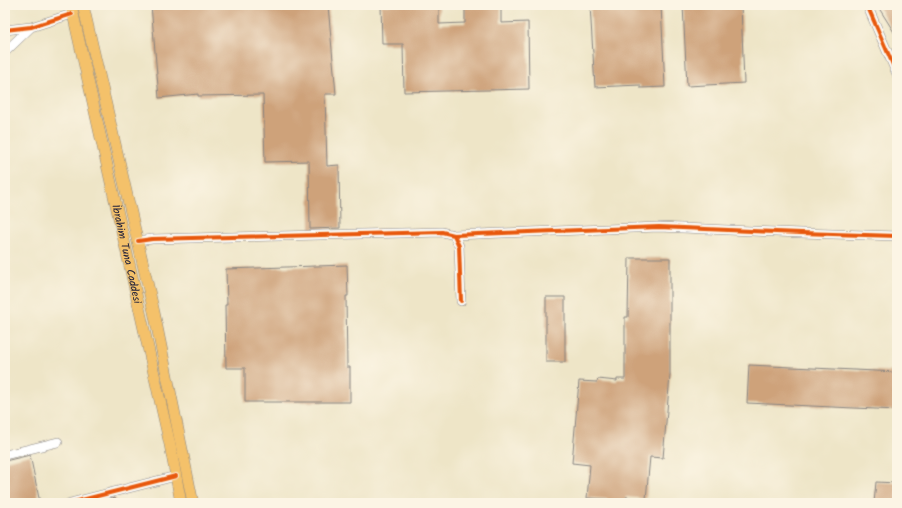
<svg xmlns="http://www.w3.org/2000/svg" width="902" height="508" font-family="Kalam,sans-serif">
<style>
.building{fill:#cea27a}
.lines{fill:none;stroke-linecap:round;stroke-linejoin:round}
.minor-casing{stroke:#888481;stroke-width:10}
.major-casing{stroke:#888481;stroke-width:12}
.minor{stroke:#fff;stroke-width:9}
.major{stroke:#f4c16a;stroke-width:11}
.cycleway-casing{stroke:#fcf5e5;stroke-width:6}
.cycleway{stroke:#e8590c;stroke-width:4}
.labels{text-anchor:middle;stroke-width:3.5;stroke-linejoin:round;paint-order:stroke}
.street-label{font-size:11px;fill:#22223b;stroke:#fcf5e5}
</style>
<rect width="100%" height="100%" fill="#fcf5e5"/>
<filter id="ink" filterUnits="userSpaceOnUse"><feTurbulence type="fractalNoise" baseFrequency=".025" numOctaves="2"/><feDisplacementMap in="SourceGraphic" scale="8" xChannelSelector="R" yChannelSelector="G"/><feConvolveMatrix kernelMatrix="1 2 1 2 8 2 1 2 1" color-interpolation-filters="sRGB"/></filter>
<filter id="wash" filterUnits="userSpaceOnUse"><feTurbulence type="fractalNoise" baseFrequency=".012" numOctaves="4" result="noise"/><feDisplacementMap in="SourceGraphic" scale="16" xChannelSelector="R" yChannelSelector="G"/><feGaussianBlur stdDeviation="0.9" result="paint"/><feColorMatrix in="noise" values="0 0 0 0 0 0 0 0 0 0 0 0 0 0 0 0 0 1.4 0 .05"/><feComposite in="paint" operator="in"/></filter>
<g filter="url(#wash)">
<rect width="100%" height="100%" fill="#eee5c7"/>
<g id="blocks">
<!-- building -->
<path class="building" d="M151 5H328L336 94H325L327 166 339 165 340 228 310 229 309 161 265 162 263 95 198 96V94L159 98Z
M381 5H439V24L465 23V5H501V23L528 22 529 89 404 92 403 44H382Z
M590 5H661L665 87 640 88V85L595 87Z
M683 5H741L744 83 687 86Z
M877 5H897V37Z
M629 258H670V375L663 458 650 457 646 499 626 497 625 503H606L607 499 587 498 590 465 572 463 579 381 597 382 598 379 617 381V379H625V317H628Z
M347 265 348 296H346L347 367H350V402H245V368H226L225 305H227L226 269Z
M546 297H565V362H546Z
M749 365 897 372V410L747 403Z
M30 455 40 503H5V461Z
M876 482 897 483V503H874Z
M115 498 117 503H94Z"/>
</g>
</g>
<g filter="url(#ink)">
<use href="#blocks" fill-opacity="0" stroke="#888481" stroke-width="1"/>
<g class="lines">
<!-- minor casing -->
<g class="minor-casing">
<path id="minor" d="M867 5 897 74
M5 30 31 27 72 14
M5 52 31 27
M454 235 659 227 801 233 897 236
M138 241 152 239 442 232 454 235 459 246 461 301
M5 455 58 442
M70 503 176 476"/>
</g>
<!-- major casing -->
<g class="major-casing">
<g id="major">
<path id="s1" d="M71 5 170 445 181 503"/>
<path d="M83 5 154 312 193 503"/>
</g>
</g>
<!-- minor -->
<use href="#minor" class="minor"/>
<!-- major -->
<use href="#major" class="major"/>
<!-- cycleway casing -->
<g class="cycleway-casing">
<path id="cycleway" d="M867 5 897 74
M5 30 31 27 72 14
M454 235 659 227 801 233 897 236
M138 241 152 239 442 232 454 235 459 246 461 301
M70 503 176 476"/>
</g>
<!-- cycleway -->
<use href="#cycleway" class="cycleway"/>
</g>
</g>
<g class="labels">
<!-- street labels -->
<g class="street-label">
<text dy="4" stroke="none"><textPath href="#s1" startOffset="255">İbrahim Tuna Caddesi</textPath></text>
</g>
</g>
<!-- margin -->
<rect width="902" height="508" fill="none" stroke="#fcf5e5" stroke-width="20"/>
</svg>
